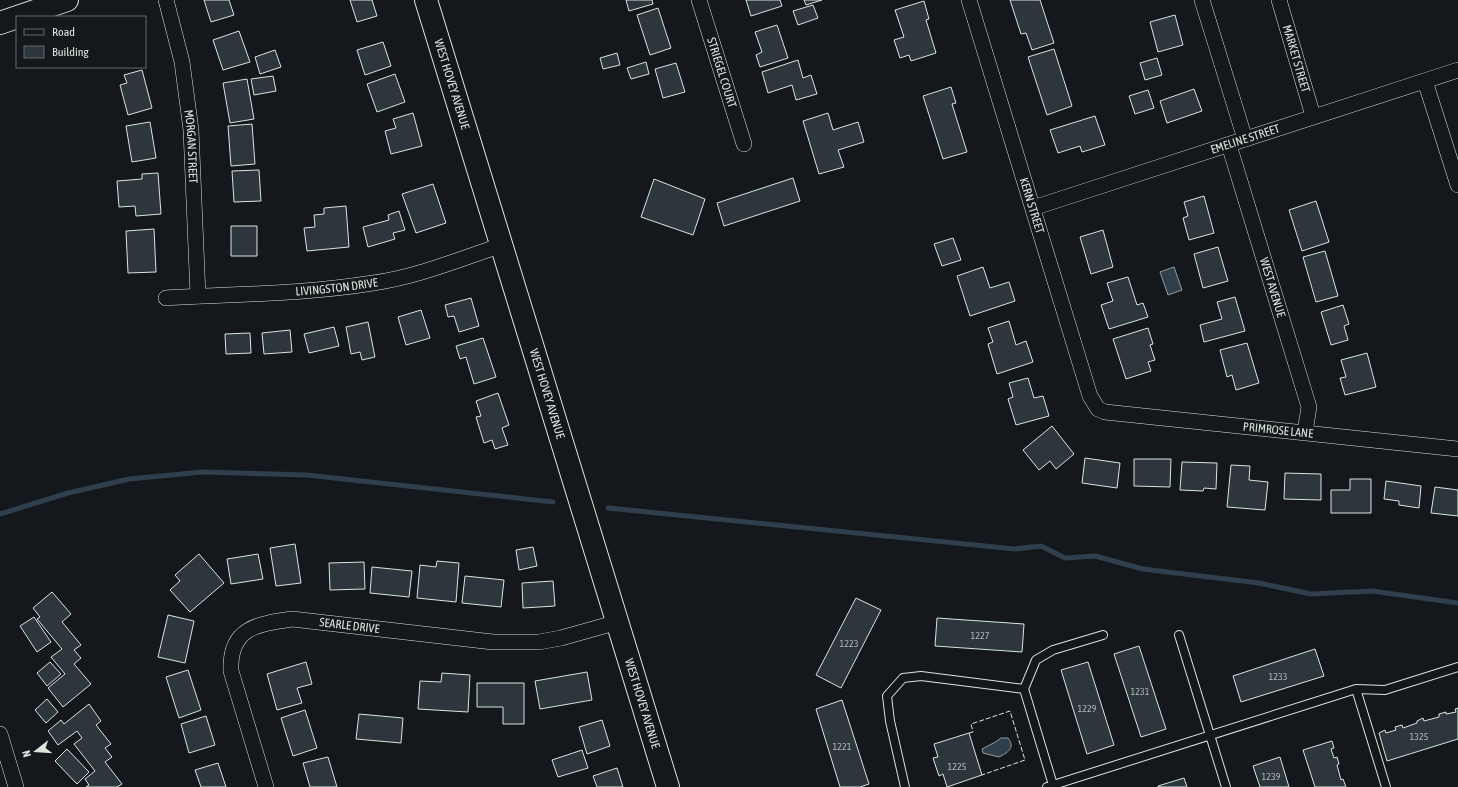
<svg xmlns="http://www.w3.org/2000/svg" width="1458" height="787" font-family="'Asap Condensed',sans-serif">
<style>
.water{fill:#2f3f4d;stroke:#939e99}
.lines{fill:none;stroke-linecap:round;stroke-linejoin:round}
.stream{stroke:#2f3f4d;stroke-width:5}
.building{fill:#2c363c;stroke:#d8e6dc}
.lane-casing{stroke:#d8e6dc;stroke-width:10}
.street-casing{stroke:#d8e6dc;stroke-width:16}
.secondary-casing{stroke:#d8e6dc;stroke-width:24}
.lane{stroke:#14181c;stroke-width:8}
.street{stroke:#14181c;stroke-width:15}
.secondary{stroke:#14181c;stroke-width:22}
.fence{stroke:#d8e6dc;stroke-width:1;stroke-dasharray:5 2;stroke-linecap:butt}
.labels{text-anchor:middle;stroke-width:3;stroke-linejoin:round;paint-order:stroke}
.number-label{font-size:10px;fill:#adbab4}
.street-label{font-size:12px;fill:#d8e6dc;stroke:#14181c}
</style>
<rect width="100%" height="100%" fill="#14181c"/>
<!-- water -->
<path class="water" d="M1174 267 1182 290 1168 295 1160 272Z
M1001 738H1008C1016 748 1007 753 999 757L983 753 982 749C989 745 995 743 1001 738Z"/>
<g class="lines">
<!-- stream -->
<path class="stream" d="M608 508 1015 549 1041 546 1065 558 1095 556 1143 569 1259 583 1311 594 1372 591 1458 603
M0 514 68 493 129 479 203 472 307 475 553 502"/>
</g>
<!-- building -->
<path class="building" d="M204 0H229L234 15 211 22Z
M350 0H372L377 16 357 22Z
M626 0H652L653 4 629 11Z
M746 0H780L782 6 751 16Z
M804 0H822L806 5Z
M1010 0H1040L1054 43 1032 50 1026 33 1021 34Z
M924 1 929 19 926 20 936 53 911 61 909 55 900 58 894 40 904 37 895 10Z
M813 5 818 18 798 25 793 11Z
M658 8 671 48 650 55 637 15Z
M1175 15 1183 45 1158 52 1150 22Z
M777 25 788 58 760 67 756 55 762 52 755 32Z
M239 31 250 62 223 70 213 40Z
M383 42 391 66 365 75 357 50Z
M1054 49 1072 106 1047 115 1028 57Z
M275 50 281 67 260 74 255 57Z
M617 53 620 65 603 69 600 58Z
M1157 58 1162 75 1145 80 1140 63Z
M798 60 803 78 811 75 817 94 796 100 792 85 768 93 762 72Z
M646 62 649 74 631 79 627 68Z
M676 63 685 92 663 98 655 69Z
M142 70 152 108 128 115 120 85 127 83 124 75Z
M395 74 405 102 377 112 367 84Z
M273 76 276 91 254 95 251 79Z
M247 79 254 119 230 123 223 83Z
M951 87 956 103 952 104 967 152 943 159 923 96Z
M1194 89 1202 111 1167 123 1160 101Z
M1148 90 1154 108 1135 114 1129 96Z
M413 113 422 146 391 154 385 131 396 128 393 119Z
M828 113 833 130 858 122 864 142 838 150 844 167 819 174 803 121Z
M1095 116 1105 145 1082 152 1080 146 1058 153 1050 130Z
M150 122 156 158 132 162 126 126Z
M252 124 255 164 231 166 228 126Z
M259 170 261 201 234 202 232 171Z
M158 173 161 214 136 216 135 206 119 207 117 181 142 179V174Z
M793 178 800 201 724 226 717 203Z
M654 179 705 199 693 235 641 217Z
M433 184 446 223 416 233 402 194Z
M1204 196 1214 233 1189 240 1183 218 1188 216 1184 202Z
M1316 201 1329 242 1302 251 1289 210Z
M346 206 349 247 307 251 304 228 315 227 314 215 324 214V208Z
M399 211 405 230 393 233 395 239 368 247 363 227 389 220 388 215Z
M231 226H257V256H231Z
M154 229 156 272 128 273 126 231Z
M1103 230 1113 267 1091 274 1080 237Z
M953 238 961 260 942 266 934 244Z
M1218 247 1228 281 1203 288 1194 254Z
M1325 251 1338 296 1316 302 1303 257Z
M983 267 990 288 1009 282 1015 301 970 316 957 276Z
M1128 277 1137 305 1143 303 1148 317 1109 329 1101 305 1113 301 1107 283Z
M1235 297 1245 331 1204 342 1200 325 1222 319 1217 302Z
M471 298 479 326 459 332 454 316 448 317 445 305Z
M1343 305 1349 324 1344 326 1348 340 1331 345 1321 312Z
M421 310 430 338 406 345 398 317Z
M1009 321 1016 345 1026 341 1033 362 997 374 988 344 993 342 988 328Z
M368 322 375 357 362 360 360 352 351 354 346 327Z
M334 327 339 346 309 353 304 334Z
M1148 328 1153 344 1150 345 1155 360 1148 362 1151 371 1126 379 1113 339Z
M290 330 292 352 264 354 262 333Z
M250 333 251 353 226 354 225 334Z
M483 338 496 377 474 384 466 357 460 359 456 346Z
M1247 343 1259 383 1236 390 1232 375 1227 377 1220 350Z
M1367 353 1376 387 1345 395 1340 378 1346 377 1341 360Z
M1028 378 1034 398 1043 396 1049 416 1016 425 1008 399 1013 397 1009 383Z
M498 393 509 425 502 428 508 445 495 449 492 440 484 443 476 417 481 416 476 401Z
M1052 426 1074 454 1056 469 1050 461 1039 470 1023 450Z
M1085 458 1120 463 1117 488 1082 483Z
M1134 459H1171L1170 487 1134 486Z
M1182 462 1217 463 1216 489 1204 488 1203 491 1180 490Z
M1231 465 1250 466 1249 480 1268 482 1265 510 1227 507Z
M1285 473 1321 474V500L1284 499Z
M1350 479H1371V513H1331V490H1350Z
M1386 481 1421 486 1419 508 1399 505V501L1384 499Z
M1435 487 1458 490V516L1431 513Z
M295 544 301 583 276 586 270 548Z
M533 547 537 566 519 570 516 550Z
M199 554 224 583 190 612 170 590 180 581 175 575Z
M258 554 263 579 231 584 227 559Z
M437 561 459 563 456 602 417 598 420 565 436 567Z
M364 562 365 589 330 590 329 563Z
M372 567 412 571 409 597 370 593Z
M465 576 504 580 501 607 462 603Z
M553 581 555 606 523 608 522 583Z
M52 592 71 614 62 622 81 645 74 650 81 658 74 664 91 684 63 707 48 688 65 674 51 657 62 649 37 619 40 617 33 608Z
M856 598 881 610 841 688 816 675Z
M168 615 194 621 185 663 158 657Z
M34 617 51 642 37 652 20 626Z
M937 618 1024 624 1022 652 935 646Z
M1139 646 1166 729 1141 737 1114 654Z
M1315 649 1324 676 1241 702 1233 676Z
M50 662 61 674 47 686 37 673Z
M306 662 312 684 297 688 302 703 277 710 267 674Z
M1088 662 1114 745 1087 754 1061 670Z
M188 670 201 710 179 718 166 677Z
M587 672 592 700 540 709 535 681Z
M442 673 470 675 468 712 418 709 420 681 441 682Z
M477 683H524V724H503V707H477Z
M47 699 58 712 46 723 35 710Z
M842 700 869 784 860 787H840L816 709Z
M89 704 101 721 96 725 111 744 105 748 112 757 105 762 122 784 117 787H86L89 785 85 779 95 771 74 744 82 738 77 731 58 745 48 731 61 720 64 724Z
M1458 708V739L1387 761 1379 733 1385 730 1386 733 1396 730 1395 727 1402 725 1403 728 1417 723V721L1423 718 1424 721 1439 717V714L1446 712V714L1456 712 1455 709Z
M305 710 317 748 293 756 281 718Z
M359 714 403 718 401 743 356 739Z
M206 716 215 745 189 753 181 724Z
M602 720 610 746 587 754 579 727Z
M969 733 982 775 947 787 943 774 939 776 933 758 938 757 934 744Z
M1332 741 1334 748 1331 749 1334 758 1337 757 1339 764 1337 765 1341 780 1343 779 1346 787H1315L1303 750Z
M67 749 89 772 77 784 55 761Z
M582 750 588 768 558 777 552 760Z
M328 757 337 787H310L303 763Z
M1280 757 1289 787H1260L1253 766Z
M218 763 226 787H201L195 770Z
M617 768 623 787H597L593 776Z
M1184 778 1187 787H1158V786Z"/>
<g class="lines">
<!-- lane casing -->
<g class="lane-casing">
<path id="lane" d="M1179 635 1226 787
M1024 689 1053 785
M905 787 890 721 887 696 903 678 921 676 1024 689 1036 660 1053 650 1103 635
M1047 787 1356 689
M1386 787 1356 689 1385 690 1458 667"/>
</g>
<!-- street casing -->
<g class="street-casing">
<g id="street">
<path id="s1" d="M166 0 182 62 191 130 198 296"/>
<path id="s2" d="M699 0 744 144"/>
<path id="s3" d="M969 0 1090 396 1098 409 1105 412 1458 449"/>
<path d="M1202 0 1245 139"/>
<path id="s4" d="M1279 0 1313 116"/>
<path d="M1425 81 1458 185"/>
<path id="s5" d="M1229 145 1309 407 1305 432"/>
<path id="s6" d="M1033 208 1458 70"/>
<path id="s7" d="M166 298C235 294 305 294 373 283 417 277 460 259 502 245"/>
<path d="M0 734 16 787"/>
<path id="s8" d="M266 787 231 671C229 628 257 624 292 619L493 642H539L561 638 618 622"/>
</g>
</g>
<!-- secondary casing -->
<g class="secondary-casing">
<g id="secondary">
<path id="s9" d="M426 0 668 787"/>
<path d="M0 23 67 0"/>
</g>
</g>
<!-- lane -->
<use href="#lane" class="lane"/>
<!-- street -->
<use href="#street" class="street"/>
<!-- secondary -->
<use href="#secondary" class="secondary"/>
<!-- fence -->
<path class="fence" d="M969 733 973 732 971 724 1010 711 1025 760 982 775"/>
</g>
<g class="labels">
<!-- number labels -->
<g class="number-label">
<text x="980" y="639">1227</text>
<text x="849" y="647">1223</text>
<text x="1278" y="680">1233</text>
<text x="1140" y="695">1231</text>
<text x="1087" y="712">1229</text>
<text x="1419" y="740">1325</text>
<text x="842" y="750">1221</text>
<text x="957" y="770">1225</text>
<text x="1271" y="780">1239</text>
</g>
<!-- street labels -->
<g class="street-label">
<text dy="4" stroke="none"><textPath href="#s4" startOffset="61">MARKET STREET</textPath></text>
<text dy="4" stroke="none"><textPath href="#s2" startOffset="76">STRIEGEL COURT</textPath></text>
<text dy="4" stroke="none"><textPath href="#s9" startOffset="88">WEST HOVEY AVENUE</textPath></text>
<text dy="4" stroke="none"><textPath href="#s6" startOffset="223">EMELINE STREET</textPath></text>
<text dy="4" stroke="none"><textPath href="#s1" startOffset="149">MORGAN STREET</textPath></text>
<text dy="4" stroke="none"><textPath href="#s3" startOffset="215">KERN STREET</textPath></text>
<text dy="4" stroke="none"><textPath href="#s7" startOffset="171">LIVINGSTON DRIVE</textPath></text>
<text dy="4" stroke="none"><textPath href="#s5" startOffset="149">WEST AVENUE</textPath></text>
<text dy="4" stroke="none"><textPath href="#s9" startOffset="412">WEST HOVEY AVENUE</textPath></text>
<text dy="4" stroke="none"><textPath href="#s3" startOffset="611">PRIMROSE LANE</textPath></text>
<text dy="4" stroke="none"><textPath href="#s8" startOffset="271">SEARLE DRIVE</textPath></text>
<text dy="4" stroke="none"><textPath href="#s9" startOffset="736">WEST HOVEY AVENUE</textPath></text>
</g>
</g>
<!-- legend -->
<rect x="16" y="16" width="130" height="52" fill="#14181c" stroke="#626a69"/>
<rect x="24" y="29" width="20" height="6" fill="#14181c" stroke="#626a69"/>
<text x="52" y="36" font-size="12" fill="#d8e6dc">Road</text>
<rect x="24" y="46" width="20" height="12" fill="#2c363c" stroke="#626a69"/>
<text x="52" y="56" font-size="12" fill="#d8e6dc">Building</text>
<!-- north arrow -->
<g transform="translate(36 751) rotate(253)" stroke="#14181c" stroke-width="3" paint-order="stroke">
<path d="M0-3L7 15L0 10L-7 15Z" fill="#d8e6dc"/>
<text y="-6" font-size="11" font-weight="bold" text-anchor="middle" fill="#d8e6dc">N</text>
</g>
</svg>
